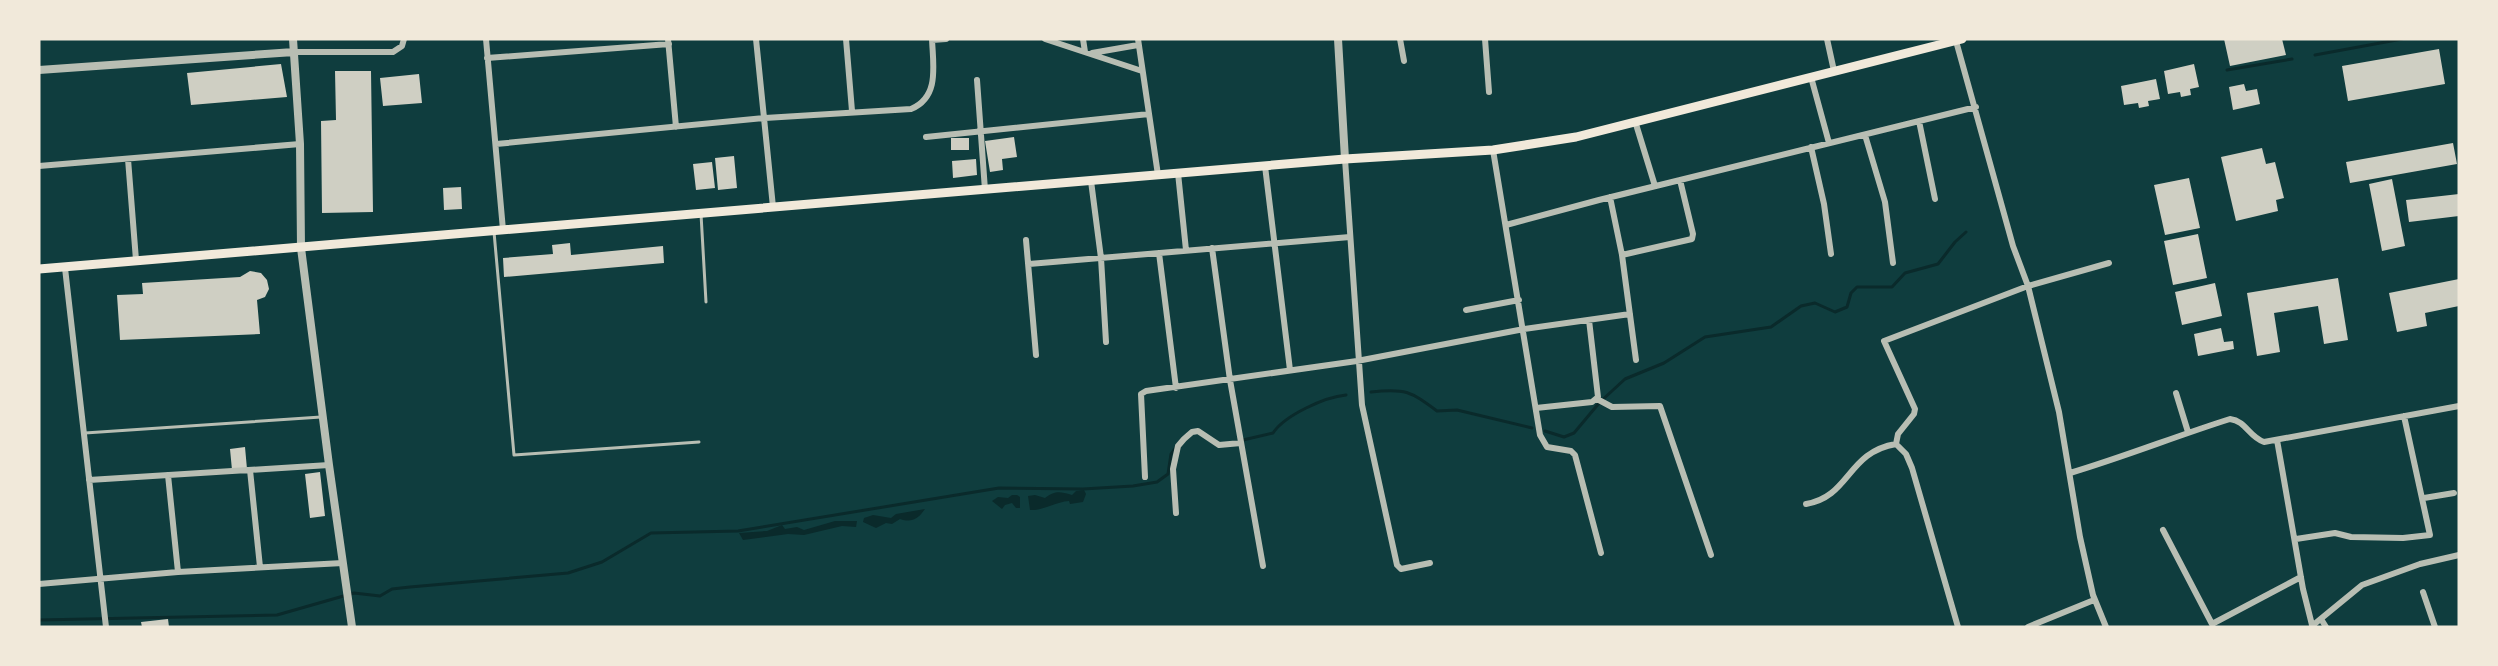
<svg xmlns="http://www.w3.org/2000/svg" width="2498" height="666" font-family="Karla,sans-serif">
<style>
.water{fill:#0a2a2b}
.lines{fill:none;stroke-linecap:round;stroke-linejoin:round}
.stream{stroke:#0a2a2b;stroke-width:3}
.building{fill:#cfcfc3}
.service{stroke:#b8beb3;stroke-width:3}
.minor{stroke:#b8beb3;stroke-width:6}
.tertiary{stroke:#b8beb3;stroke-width:8}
.secondary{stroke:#f1e9da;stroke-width:9}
</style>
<rect width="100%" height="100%" fill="#0f3d3e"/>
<!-- water -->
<path class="water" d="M1084 490 1086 494 1083 502 1070 504 1069 501C1055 502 1043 511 1030 510L1028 496 1035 495 1045 498C1056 490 1060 492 1072 495L1076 491Z
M1012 495H1017L1020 497V508H1016L1012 503 1005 505 1002 509 992 501 998 497 1008 498Z
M925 509C918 519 912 523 900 519L892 524 886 523 876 528 863 522 864 518 873 515 891 518 896 514Z
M835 521H857L856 527 842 526 804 535 788 534 743 540 739 533 767 531 782 525 785 529 797 527 804 530Z"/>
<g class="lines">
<!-- stream -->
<path class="stream" d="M2315 55 2402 39
M2227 70 2292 59
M1371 392C1405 388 1410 391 1437 411L1457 410 1532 428
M1545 431 1564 437 1574 433 1600 402 1625 379 1664 363 1705 337 1771 327 1801 306 1815 303 1835 312 1847 307 1851 293 1857 287H1892L1905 273 1938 264 1955 242 1966 232
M1243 440 1273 433C1285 415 1325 397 1346 395
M39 620 277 615 354 593 380 596 392 589 410 587 568 573 602 562 651 533 738 531 999 488 1083 489 1133 486 1157 482 1168 474 1171 454 1176 447"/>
</g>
<!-- building -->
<path class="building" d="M2224 39H2282L2286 55 2230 66Z
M2439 49 2445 84 2348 101 2342 66Z
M281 64 287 97 191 105 187 73Z
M2194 64 2199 87 2190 89 2191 95 2181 97 2180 92 2168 94 2164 71Z
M335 71H371L373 212 322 213 321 121 336 120Z
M419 74 422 103 383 106 380 78Z
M2156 79 2160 99 2148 101 2149 106 2139 108 2138 103 2124 105 2121 86Z
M2244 84 2246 91 2257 89 2260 104 2233 110 2229 87Z
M1014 137 1017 157 1002 159 1003 170 990 172 985 141Z
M951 138H969V150H951Z
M2453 143 2457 164 2350 183 2346 162Z
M2262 148 2266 164 2275 162 2284 198 2276 200 2278 211 2236 221 2221 157Z
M734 156 737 188 718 190 715 158Z
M976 159 977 175 953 178 952 161Z
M712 162 715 188 696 190 693 164Z
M2189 178 2200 228 2165 235 2154 185Z
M2392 179 2405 246 2382 251 2369 184Z
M461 187 462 209 444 210 443 188Z
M2459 194V216L2409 222 2406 200Z
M2198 234 2207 278 2173 285 2164 241Z
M570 243 571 255 663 246 664 263 504 277 503 258 553 254 552 245Z
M250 271 261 273 267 280 269 289 265 297 257 300 260 334 120 340 117 295 143 294 142 283 240 277Z
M2338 278 2348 340 2324 344 2318 306 2274 313 2280 352 2257 356 2247 293Z
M2459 279V306L2425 313 2427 326 2397 332 2389 293Z
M2215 283 2222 316 2182 325 2175 292Z
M2221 328 2224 342 2233 341 2234 349 2198 356 2194 334Z
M245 447 247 469 232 470 230 449Z
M320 472 325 516 310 518 305 474Z
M168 619 169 627H142L141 622Z"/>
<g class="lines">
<!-- service -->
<path class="service" d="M701 214 706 302
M494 232 514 455 699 442
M85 433 321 417"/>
<!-- minor -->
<path class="minor" d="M486 39 503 230
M668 39 676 127
M756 39 773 207
M846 39 852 111
M1045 39 1142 71
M1083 39 1085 52
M1138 39 1158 175
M1400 39 1404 61
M1485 39 1489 92
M1827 39 1834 71
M932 40 946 39
M1956 41 2013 246 2028 286 2059 412 2080 537 2093 595 2106 627
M294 52H393L402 46 404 39
M1092 53 1138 45
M487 58 669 44
M1811 77 1829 143
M977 80 985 190
M1635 121 1655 186
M1919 121 1935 199
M1865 135 1885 202 1893 263
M926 137 1149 114
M496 144 765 118 911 109C940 97 933 65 932 39
M1811 147 1824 204 1831 254
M1493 150 1540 435 1547 447 1571 451 1575 455 1601 553
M128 159 136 260
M1345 159 1362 405 1397 565 1401 569 1430 563
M39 166 300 144
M1265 166 1290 370
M1178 173 1186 250
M1091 181 1101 258 1106 342
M1610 197 1622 255 1636 360
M1506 225 1599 200 1976 107
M1026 240 1036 355
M1212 248 1230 380 1263 566
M1159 253 1176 388
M1622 255 1692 239 1693 234 1680 180
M1029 264 1350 237
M65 268 106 627
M1466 310 1519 300
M2176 393 2188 432
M1597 399 1612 407 1660 406 1711 555
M1536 408 1592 402 1598 397 1589 320
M2277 440 2303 589 2312 625
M1896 444 1898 434 1914 414 1915 409 1884 341 2028 286 2109 263
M1896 444 1906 454 1912 468 1958 627
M250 470 260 567
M2070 473C2124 457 2176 436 2230 419 2246 421 2249 437 2264 442L2459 406
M168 475 178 572
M1145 477 1141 394 1146 391 1357 361 1524 329 1630 314
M89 480 329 465
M2424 498 2454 493
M1806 504C1850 497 1847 452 1896 444
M1176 513 1173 469 1178 446 1184 439 1192 432 1198 431 1219 445 1241 443
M2163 530 2212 624 2301 577
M2296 539 2335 533 2351 537 2403 538 2430 535 2404 416
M39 584 178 572 343 563
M2423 592 2435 627
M2321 619 2326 627
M2312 626 2362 585 2420 564 2459 555
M2028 627 2094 600"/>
<!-- tertiary -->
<path class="tertiary" d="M293 39 300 144 301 248 329 465 352 627
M1338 39 1345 159
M39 70 294 52"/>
<!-- secondary -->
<path class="secondary" d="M39 269 1345 159 1493 150 1576 137 1962 39"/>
</g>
<!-- border -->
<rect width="2498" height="666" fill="none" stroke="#f1e9da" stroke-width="81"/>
</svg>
